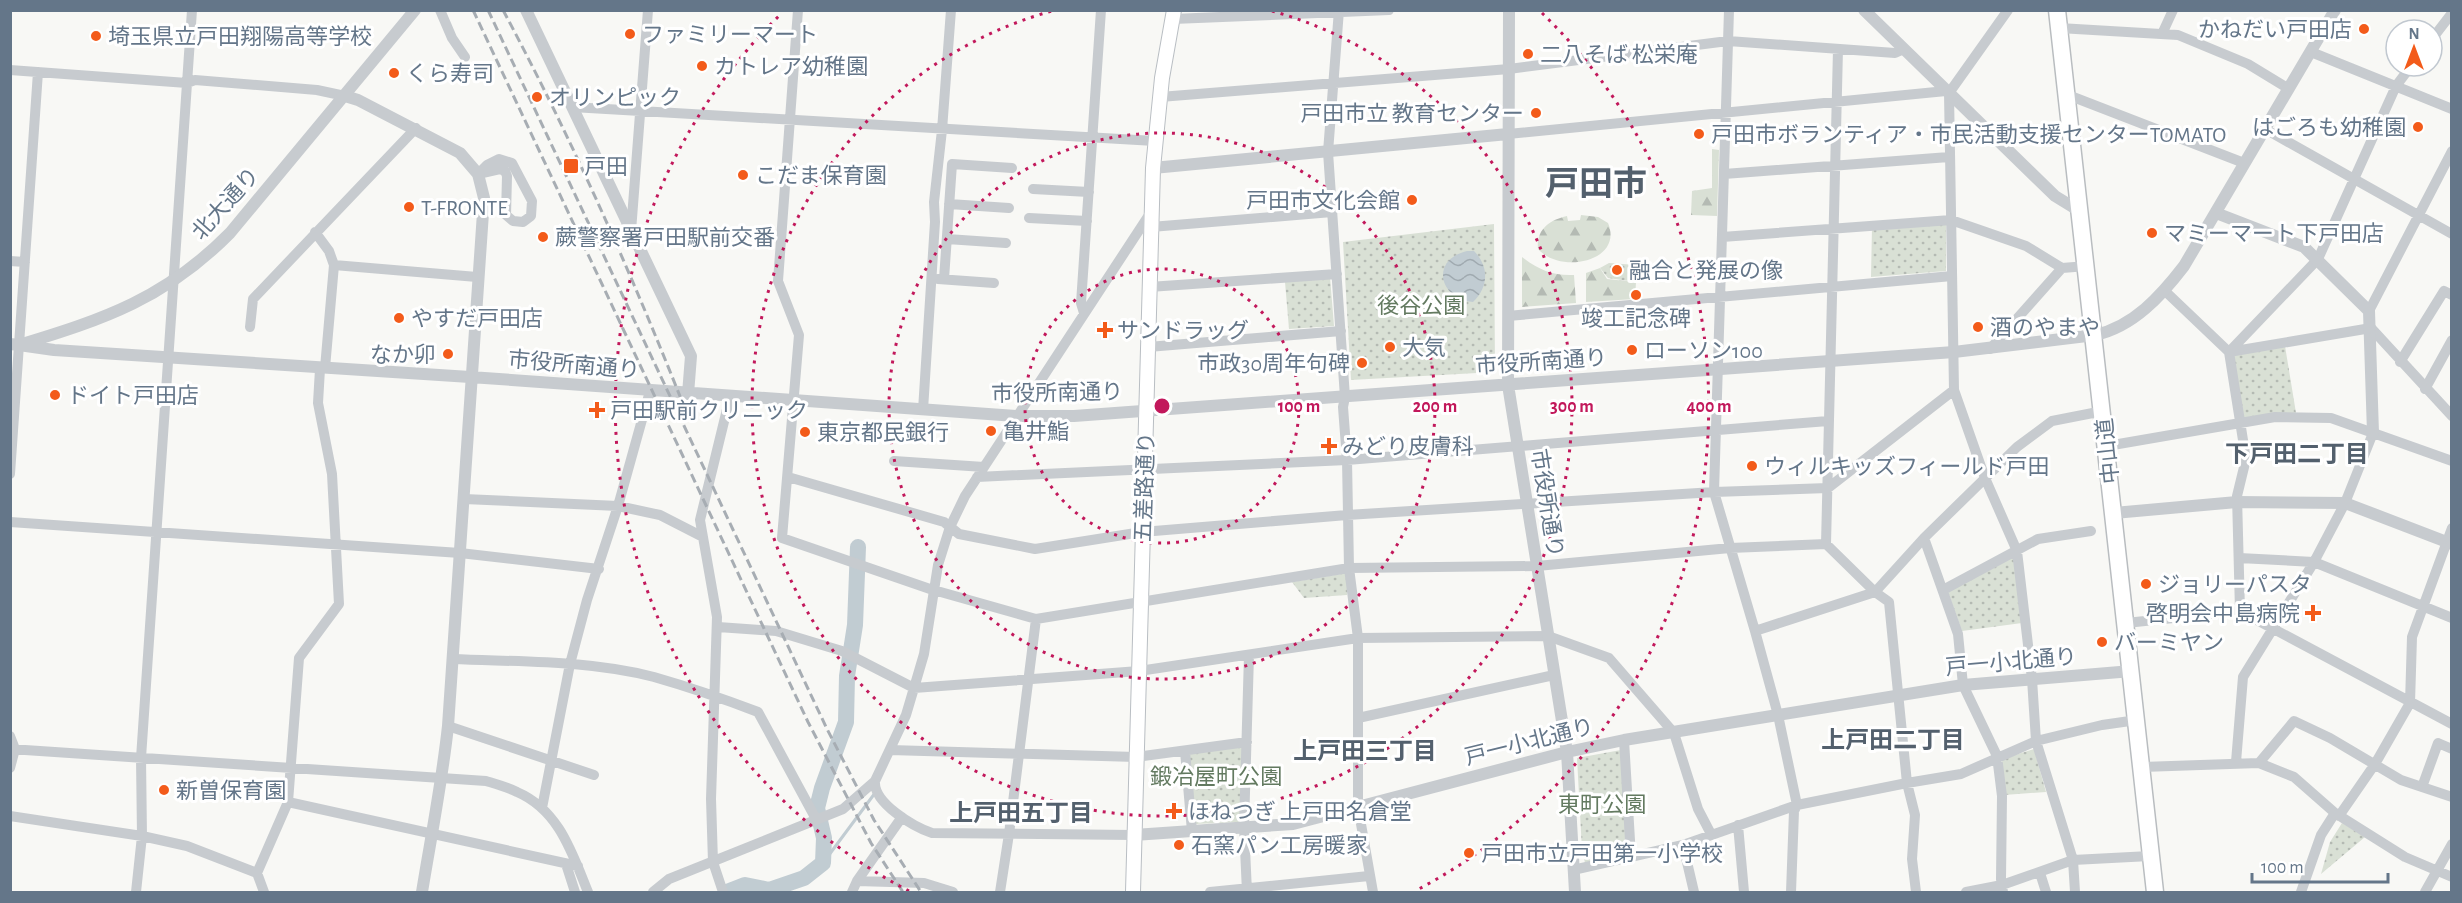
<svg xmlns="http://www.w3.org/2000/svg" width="2462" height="903" font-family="'Alegreya Sans','Noto Sans JP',sans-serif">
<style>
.green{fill:url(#green-dots)}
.forest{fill:url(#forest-firs)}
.water{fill:url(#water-waves)}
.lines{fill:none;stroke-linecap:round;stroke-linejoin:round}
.stream{stroke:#c1ccd2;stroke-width:3}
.river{stroke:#c1ccd2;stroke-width:16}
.secondary-casing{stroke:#b9bec3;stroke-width:16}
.trunk-casing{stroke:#b9bdc0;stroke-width:19}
.minor{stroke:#c7cbcf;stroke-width:10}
.tertiary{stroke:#c7cbcf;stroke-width:12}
.secondary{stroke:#fff;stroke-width:14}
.trunk{stroke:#fff;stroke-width:16}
.rail{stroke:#a7adb3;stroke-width:3;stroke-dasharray:9 4.5;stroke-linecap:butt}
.ring{fill:none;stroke:#c2185b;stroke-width:3;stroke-dasharray:3 6}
.poi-dot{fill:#f35b1a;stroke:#fff;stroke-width:2}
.labels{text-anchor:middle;stroke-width:6;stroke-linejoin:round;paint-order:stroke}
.poi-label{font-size:22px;fill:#647689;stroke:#fff;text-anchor:start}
.street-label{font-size:22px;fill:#647689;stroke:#fff}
.park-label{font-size:22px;fill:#637a60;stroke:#fff}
.neighbourhood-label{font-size:24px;font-weight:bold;fill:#53606d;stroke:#fff}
.town-label{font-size:34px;font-weight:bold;fill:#53606d;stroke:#fff}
.centre{fill:#c2185b;stroke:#fff;stroke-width:3}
.ring-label{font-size:18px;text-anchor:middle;font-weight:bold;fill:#c2185b;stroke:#fff;stroke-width:6;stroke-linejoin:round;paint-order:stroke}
</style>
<defs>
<pattern id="green-dots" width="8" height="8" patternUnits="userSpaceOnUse" patternTransform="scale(1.5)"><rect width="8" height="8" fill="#d9e0d5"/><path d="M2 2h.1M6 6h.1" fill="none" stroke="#b4bab3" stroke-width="1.8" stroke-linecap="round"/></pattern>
<pattern id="forest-firs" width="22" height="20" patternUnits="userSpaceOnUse" patternTransform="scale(1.5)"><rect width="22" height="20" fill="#d9e0d5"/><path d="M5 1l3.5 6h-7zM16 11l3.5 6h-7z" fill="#b4bab3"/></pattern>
<pattern id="water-waves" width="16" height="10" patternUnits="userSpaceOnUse" patternTransform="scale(1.5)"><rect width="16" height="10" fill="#c1ccd2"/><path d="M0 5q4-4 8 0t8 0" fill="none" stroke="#a0aab0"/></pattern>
</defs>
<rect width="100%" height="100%" fill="#f8f8f5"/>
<!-- green -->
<path class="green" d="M1946 222V271L1871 277 1872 227Z
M1494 224 1495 372 1351 380 1343 242Z
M1609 263 1636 265V282L1608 278 1600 268Z
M1330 277 1334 326 1289 329 1285 282Z
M2285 346 2296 413 2243 418 2233 355Z
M2015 556 2022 623 1962 631 1948 592Z
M1347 573V595L1304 598 1292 582Z
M1244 746 1240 822 1194 824 1188 753Z
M2034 749 2046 792 2004 795 2002 759Z
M1621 750 1628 851 1585 863 1582 850 1577 758Z
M2342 823 2365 837 2321 874 2330 842Z"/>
<!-- forest -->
<path class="forest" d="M1712 149 1719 150 1717 216 1691 215 1692 191 1712 188Z
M1581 215 1598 217 1608 223C1624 261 1561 275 1538 249 1536 230 1549 220 1567 216L1568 221 1580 220Z
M1522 257C1539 270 1553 276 1574 275L1576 303 1522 307Z
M1600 268 1607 279 1636 282 1635 299 1586 302V273Z"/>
<!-- water -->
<path class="water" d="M1467 251H1474C1489 266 1489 287 1473 302 1440 300 1429 260 1467 251Z"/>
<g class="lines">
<!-- stream -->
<path class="stream" d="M823 863 875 793"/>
<!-- river -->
<path class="river" d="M727 892 745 885 769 890 804 878 823 863 824 838 817 808 822 788 846 722 847 676 855 625 858 547"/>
<!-- secondary casing -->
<g class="secondary-casing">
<path id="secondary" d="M1133 892 1153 168 1162 78 1174 10"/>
</g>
<!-- trunk casing -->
<g class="trunk-casing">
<path id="trunk" d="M2057 10 2155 892"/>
</g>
<!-- minor -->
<path class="minor" d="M440 10 452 38 465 57
M798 10 778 281 799 335 782 538 930 589 1036 619 1349 568 1537 566 1730 548 1826 544
M1339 10 1328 152 1345 397 1343 407 1347 460 1349 568 1358 638V807L1373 892
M1729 10 1714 492 1755 631 1778 715 1797 805 1794 811 1791 892
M2008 10 1949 93 1954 390 1985 478 2017 551 2032 679 2036 741 2073 860 2075 892
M1173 19 1389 10
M2059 28 2178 35 2248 64 2289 89
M2162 34 2173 10
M2432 39 2452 13
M1838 49 1826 544 1875 592 1889 602 1907 783 1915 815 1912 859 1916 892
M2311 52 2452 109
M10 70 187 83 195 80 317 90 345 96
M2068 95 2244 163
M1160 97 1509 69 1728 41 1895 53 1904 49
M572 107 1155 141
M2265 129 2452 234
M1508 134 1946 91
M499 159 512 163 532 201 531 216 523 222 513 221 506 215 507 176 505 171 500 169 478 174 487 165Z
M1724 174 1949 157
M1033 189 1089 192
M949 204 1009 208
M1029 218 1087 221
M1151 227 1332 212
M631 231 648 10
M315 232 329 251 334 265 325 368
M1722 237 1951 220 2026 246 2062 268 2087 266
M947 239 1006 243
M10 261 25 262
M334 265 477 277
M938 279 994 283
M944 279 952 164 1012 168
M1149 287 1337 274
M2165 291 2229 352 2246 459 2237 496 2240 611
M2369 311 2452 151
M1084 313 1081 303 1101 10
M1508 316 1952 276
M250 327 253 299 416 128
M1148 347 1341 331
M1990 349 2062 268
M2229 352 2318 259 2396 86 2411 66
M2229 352 2371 328 2452 416
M2400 362 2444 291 2452 295
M2425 389 2452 340
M923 410 935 222 934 202 942 130 951 10
M2107 446 2275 417 2331 418 2452 461
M894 461 984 467
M10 474 38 72
M788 477 944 522 959 534 1035 549 1142 532 1347 515 1714 492 1828 488 1954 390
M977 477 1347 460 1828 421
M464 499 618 506 660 515 703 537
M10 522 460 553 599 569
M1924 538 1958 634 1963 685 1997 756 2002 796 2001 879 2003 892
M2239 558 2314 562 2452 618
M1943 590 2038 539 2091 531
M2126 623 2240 611 2452 724
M718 627 776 631 842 651 914 688 1139 671 1358 638 1548 636 1609 658 1674 733 1698 809 1711 834
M1755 631 1875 592 1924 538 2017 447 2052 421 2103 411
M453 659C519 662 589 660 654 677 689 687 724 699 758 712L816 819
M1358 718 1554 675
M448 726 594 775
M10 736 15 749 10 768
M1624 740 1631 857
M10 749 486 781C496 784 507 787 517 792 559 810 572 853 588 892
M890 750 1136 757 1247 742
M1185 751 1192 831
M2236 762 2243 677 2314 562 2345 503 2373 433
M2259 763 2294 721 2330 738 2401 780 2452 797
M2142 767 2259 763 2294 777 2335 813 2405 857 2452 877
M875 781C873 803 914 827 932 833L1134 835
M2422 787 2438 743 2452 749
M288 802 578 866
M542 808 570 664 587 600 618 506 650 391
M10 816 142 836 187 846 257 873 264 892
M2339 816 2375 764 2410 703 2412 637 2452 528
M1738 825 1744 892
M1683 845 1694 892
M566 864 575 892
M1573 870 1683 845 1797 805 1907 783 1961 774 2036 741 2102 725 2137 720
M257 873 288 802 299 658 339 604 332 474 318 403 320 369
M2040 873 2046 892
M857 881 924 883 953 892
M136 892 142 836 141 758 192 10
M653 892 669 879 843 809 875 781 906 715 914 688 924 654 938 565 950 527 965 496 984 467 1151 212
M723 892 713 862 711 799 717 617 700 520 730 397
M852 892 857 881 902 817
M1000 892 1009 834 1036 619
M1210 892 1369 876
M1247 892 1244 827 1249 655
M1966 892 2002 885 2073 860 2150 856
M2301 892 2321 835 2335 813
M2425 892 2452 844"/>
<!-- tertiary -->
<path class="tertiary" d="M526 10 691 356 688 394
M1509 10 1508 385 1567 752 1575 892
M1864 10 2055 196 2081 212
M345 96 358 100 460 153 478 174 484 198 448 726C442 782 431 837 422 892
M1153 168 1508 134
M2216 213 2304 247 2369 311 2373 433
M10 344 19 345C105 319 166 298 230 233L415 10
M19 345 54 350 470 377 1016 416H1074L1954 352 2095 335C2133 327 2161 296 2184 266L2335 10
M2114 513 2237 502 2345 503 2452 544
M1134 835 1293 824 1567 752 1624 740 1963 685 2132 671"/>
<!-- secondary -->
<use href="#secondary" class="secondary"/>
<!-- trunk -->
<use href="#trunk" class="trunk"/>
<!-- rail -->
<path class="rail" d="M473 10 808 722 871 843 903 892
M488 10 827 729 874 820 921 892
M503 10C573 141 633 277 687 414"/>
</g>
<!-- distance rings -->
<g class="ring">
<circle cx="1162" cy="406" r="137"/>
<circle cx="1162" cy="406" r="273"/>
<path d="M1272 11A410 410 0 1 1 1052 11"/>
<path d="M909 891A547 547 0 0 1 782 13M1542 13A547 547 0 0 1 1415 891"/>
</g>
<!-- markers -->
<g class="poi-dot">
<circle cx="2364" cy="29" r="6"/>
<circle cx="630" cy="34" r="6"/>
<circle cx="96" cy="36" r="6"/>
<circle cx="1528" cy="54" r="6"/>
<circle cx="702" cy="66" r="6"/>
<circle cx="394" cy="73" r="6"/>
<circle cx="537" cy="97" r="6"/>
<circle cx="1536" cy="113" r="6"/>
<circle cx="2418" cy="127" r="6"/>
<circle cx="1699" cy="134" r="6"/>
<rect x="563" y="158" width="16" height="16" rx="3"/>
<circle cx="743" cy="175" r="6"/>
<circle cx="1412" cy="200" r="6"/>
<circle cx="409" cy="207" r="6"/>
<circle cx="2152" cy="233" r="6"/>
<circle cx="543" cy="237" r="6"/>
<circle cx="1617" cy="270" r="6"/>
<circle cx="1636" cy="295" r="6"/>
<circle cx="399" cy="318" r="6"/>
<circle cx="1978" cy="327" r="6"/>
<path d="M1102 321h6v6h6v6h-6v6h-6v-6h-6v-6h6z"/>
<circle cx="1390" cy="347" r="6"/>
<circle cx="1632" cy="350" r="6"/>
<circle cx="448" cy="354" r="6"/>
<circle cx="1362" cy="363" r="6"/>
<circle cx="55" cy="395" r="6"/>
<path d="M594 401h6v6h6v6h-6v6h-6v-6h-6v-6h6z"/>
<circle cx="991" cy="431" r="6"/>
<circle cx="805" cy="432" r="6"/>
<path d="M1326 437h6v6h6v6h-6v6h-6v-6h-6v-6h6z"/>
<circle cx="1752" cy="466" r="6"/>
<circle cx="2146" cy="584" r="6"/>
<path d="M2310 604h6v6h6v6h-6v6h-6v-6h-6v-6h6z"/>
<circle cx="2102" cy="642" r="6"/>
<circle cx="164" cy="790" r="6"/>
<path d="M1171 802h6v6h6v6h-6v6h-6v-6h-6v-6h6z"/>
<circle cx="1179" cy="845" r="6"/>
<circle cx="1469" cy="853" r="6"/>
</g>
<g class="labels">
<!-- poi labels -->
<g class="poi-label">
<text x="2352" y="37" text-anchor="end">かねだい戸田店</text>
<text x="642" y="42">ファミリーマート</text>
<text x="108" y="44">埼玉県立戸田翔陽高等学校</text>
<text x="1540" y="62">二八そば 松栄庵</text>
<text x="714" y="74">カトレア幼稚園</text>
<text x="406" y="81">くら寿司</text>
<text x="549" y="105">オリンピック</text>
<text x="1524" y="121" text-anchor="end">戸田市立 教育センター</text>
<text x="2406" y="135" text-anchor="end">はごろも幼稚園</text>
<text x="1711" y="142">戸田市ボランティア・市民活動支援センターTOMATO</text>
<text x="584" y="174">戸田</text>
<text x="755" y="183">こだま保育園</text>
<text x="1400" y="208" text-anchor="end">戸田市文化会館</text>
<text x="421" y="215">T-FRONTE</text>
<text x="2164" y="241">マミーマート下戸田店</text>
<text x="555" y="245">蕨警察署戸田駅前交番</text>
<text x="1629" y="278">融合と発展の像</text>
<text x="411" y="326">やすだ戸田店</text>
<text x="1636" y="326" text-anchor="middle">竣工記念碑</text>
<text x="1990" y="335">酒のやまや</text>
<text x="1117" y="338">サンドラッグ</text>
<text x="1402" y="355">大気</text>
<text x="1644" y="358">ローソン100</text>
<text x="436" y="362" text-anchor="end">なか卯</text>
<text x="1350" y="371" text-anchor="end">市政30周年句碑</text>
<text x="67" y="403">ドイト戸田店</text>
<text x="610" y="418">戸田駅前クリニック</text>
<text x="1003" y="439">亀井鮨</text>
<text x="817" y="440">東京都民銀行</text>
<text x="1342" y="454">みどり皮膚科</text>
<text x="1764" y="474">ウィルキッズフィールド戸田</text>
<text x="2158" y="592">ジョリーパスタ</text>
<text x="2300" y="621" text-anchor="end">啓明会中島病院</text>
<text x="2114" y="650">バーミヤン</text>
<text x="176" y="798">新曽保育園</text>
<text x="1188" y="819">ほねつぎ 上戸田名倉堂</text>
<text x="1191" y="853">石窯パン工房暖家</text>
<text x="1481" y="861">戸田市立戸田第一小学校</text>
</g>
<!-- street labels -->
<g class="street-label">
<text transform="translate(225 203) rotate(-48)" y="8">北大通り</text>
<text transform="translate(1541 361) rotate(-4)" y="8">市役所南通り</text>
<text transform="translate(574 364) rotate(5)" y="8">市役所南通り</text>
<text transform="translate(1057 392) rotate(-1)" y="8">市役所南通り</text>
<text transform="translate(2107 451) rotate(-96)" y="8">中山道</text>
<text transform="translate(1144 487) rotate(-88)" y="8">五差路通り</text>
<text transform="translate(1548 503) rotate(81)" y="8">市役所通り</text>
<text transform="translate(2011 661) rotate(-5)" y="8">戸一小北通り</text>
<text transform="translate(1529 741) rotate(-14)" y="8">戸一小北通り</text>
</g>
<!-- park labels -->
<g class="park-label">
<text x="1421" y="313">後谷公園</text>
<text x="1216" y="784">鍛冶屋町公園</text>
<text x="1602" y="812">東町公園</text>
</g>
<!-- neighbourhood labels -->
<g class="neighbourhood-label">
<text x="2297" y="462">下戸田二丁目</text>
<text x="1893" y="748">上戸田二丁目</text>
<text x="1365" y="759">上戸田三丁目</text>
<text x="1021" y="821">上戸田五丁目</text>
</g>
<!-- town labels -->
<g class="town-label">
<text x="1596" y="195">戸田市</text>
</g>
</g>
<circle cx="1162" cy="406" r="9" class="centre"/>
<g class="ring-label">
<text x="1299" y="412">100 m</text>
<text x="1435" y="412">200 m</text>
<text x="1572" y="412">300 m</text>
<text x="1709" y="412">400 m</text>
</g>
<!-- border -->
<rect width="2462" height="903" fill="none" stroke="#647689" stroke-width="24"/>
<!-- north arrow -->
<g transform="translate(2414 48)"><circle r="28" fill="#ffffff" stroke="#c1c8d0" stroke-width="1.5"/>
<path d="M0-4.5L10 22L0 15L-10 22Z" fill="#f35b1a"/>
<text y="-9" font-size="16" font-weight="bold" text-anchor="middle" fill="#647689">N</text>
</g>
<!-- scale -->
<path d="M2252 873v9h136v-9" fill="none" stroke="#647689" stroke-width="3"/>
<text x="2261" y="873" font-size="18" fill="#647689" stroke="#ffffff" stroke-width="4.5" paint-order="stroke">100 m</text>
</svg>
